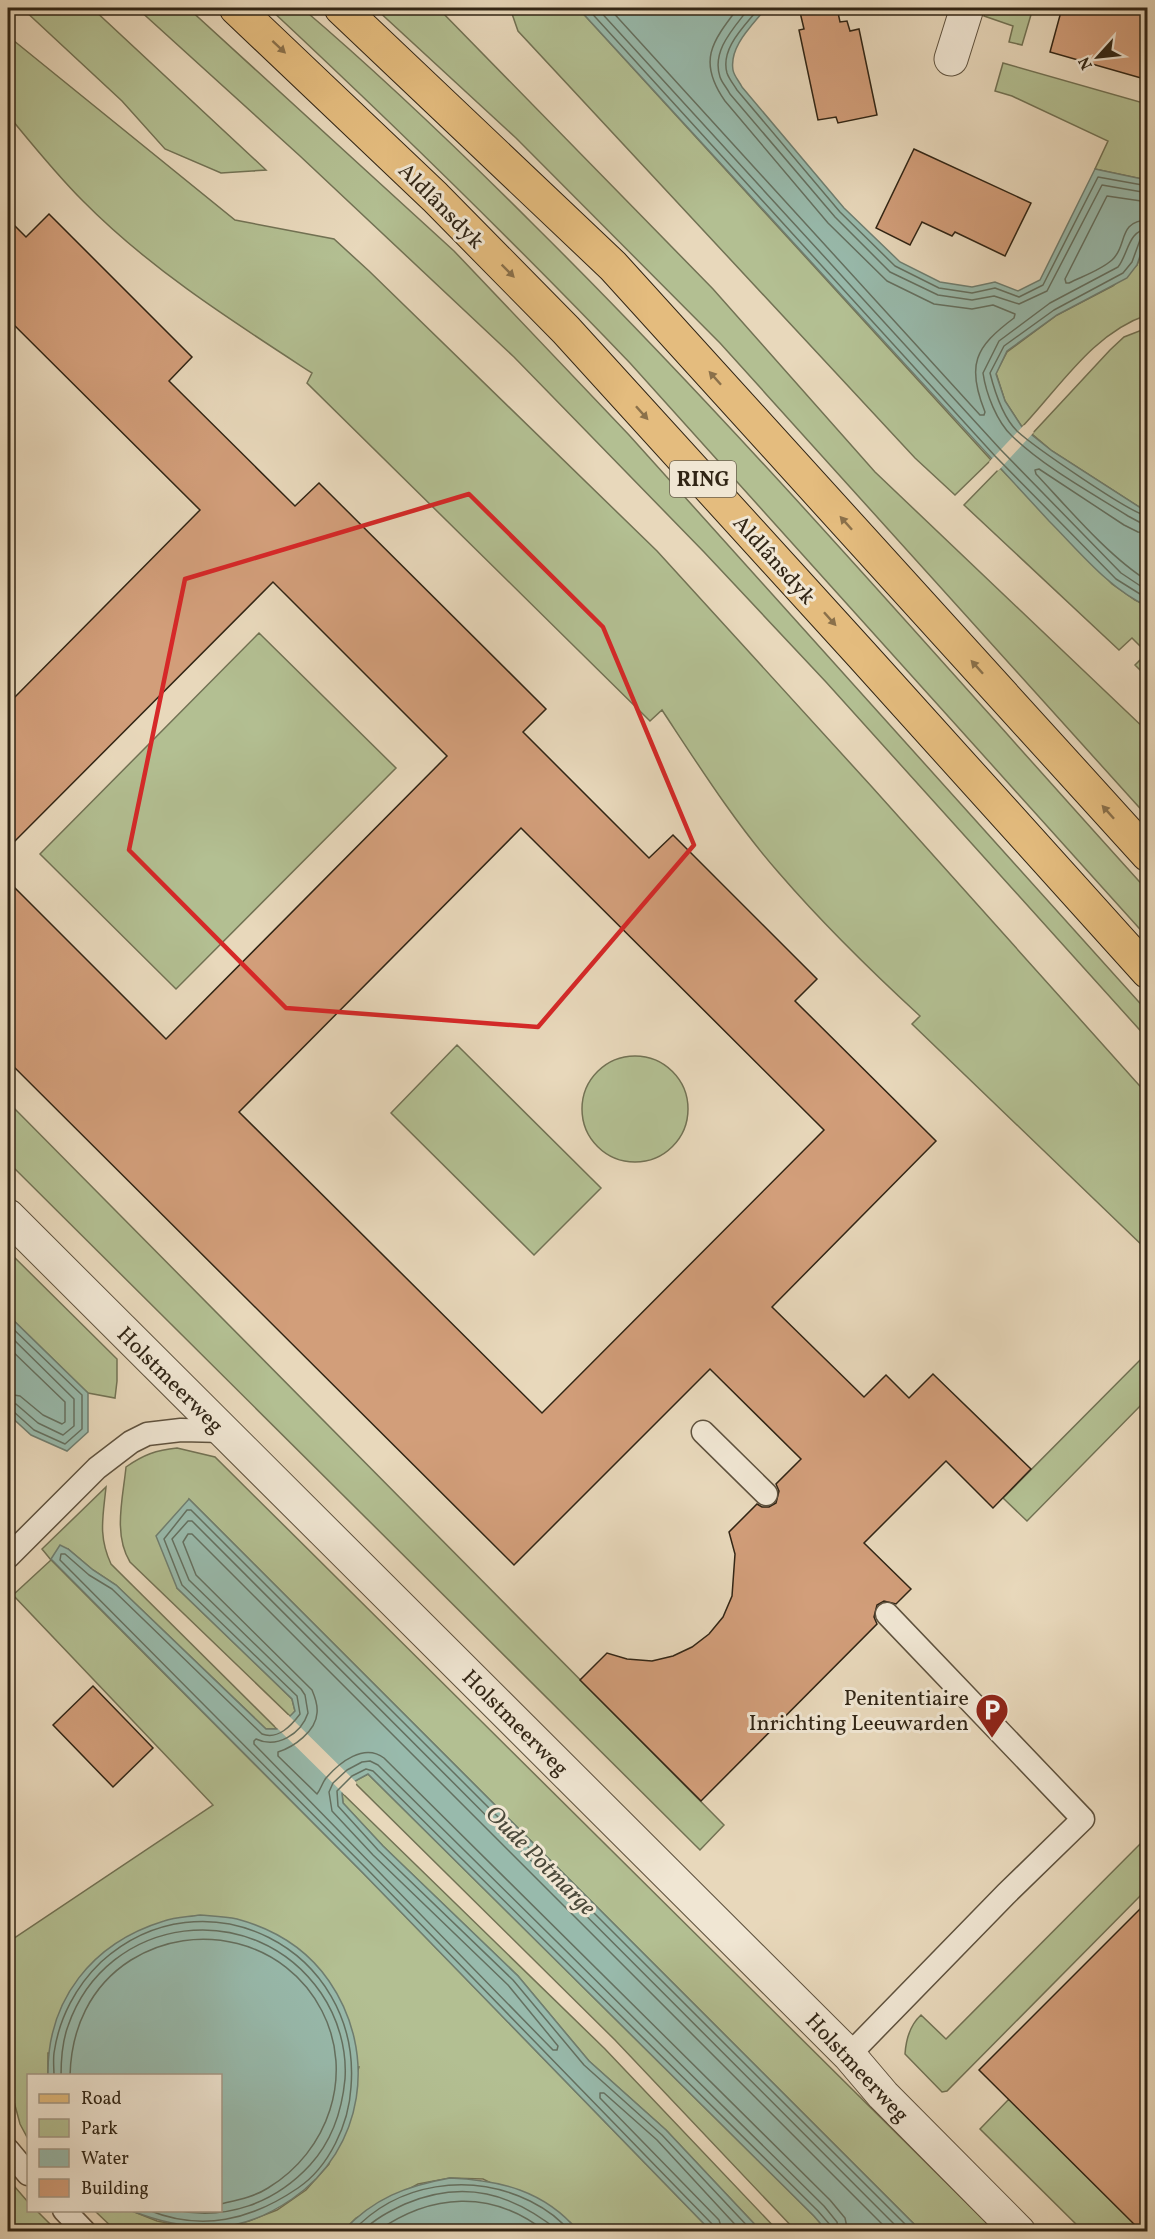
<svg xmlns="http://www.w3.org/2000/svg" width="1155" height="2239" font-family="Vollkorn,serif">
<style>
.green{fill:#b3bf92;stroke:#727254;stroke-width:1.5}
.water{fill:#98baac;stroke:#6f7e70;stroke-width:1.5}
.pier{fill:#e8d8bb}
.lines{fill:none;stroke-linecap:round;stroke-linejoin:round}
.shore{stroke:#647060;stroke-width:1.5}
.building{fill:#d29e7a;stroke:#312515;stroke-width:1.5;fill-rule:evenodd}
.service-casing{stroke:#5f523e;stroke-width:25}
.minor-casing{stroke:#5f523e;stroke-width:35}
.primary-casing{stroke:#312515;stroke-width:35}
.service{stroke:#f0e6d3;stroke-width:22}
.minor{stroke:#f0e6d3;stroke-width:33}
.primary{stroke:#e4bc7e;stroke-width:33}
.oneway{fill:#8a704a}
.marked{fill:none;stroke:#d62828;stroke-width:4.5;stroke-linejoin:round}
.labels{text-anchor:middle;stroke-width:6;stroke-linejoin:round;paint-order:stroke}
.shield{fill:#f0e6d3;stroke:#6a5f4e;stroke-width:1.5}
.shield-label{font-size:21px;font-weight:bold;fill:#312515}
.street-label{font-size:22px;fill:#312515;stroke:#f0e6d3}
.poi-label{font-size:22px;fill:#312515;stroke:#f0e6d3;text-anchor:end}
.water-label{font-size:24px;font-style:italic;fill:#4b4a3b;stroke:#f0e6d3}
</style>
<rect width="100%" height="100%" fill="#e8d8bb"/>
<filter id="stains"><feTurbulence type="fractalNoise" baseFrequency=".00333" numOctaves="4"/><feColorMatrix values="0 0 0 0 .2 0 0 0 0 .09 0 0 0 0 .02 0 0 0 .5 -.17"/></filter>
<radialGradient id="worn" r=".72"><stop offset=".6" stop-color="#630" stop-opacity="0"/><stop offset="1" stop-color="#630" stop-opacity=".3"/></radialGradient>
<!-- green -->
<path class="green" d="M22 8H92L266 170 221 173 165 149 122 101Z
M137 8H188L454 251 629 435 1147 1011V1038L826 682 704 552 514 357 300 156Z
M269 8H302C383 77 460 151 535 226 749 438 945 667 1147 890V937L630 363C513 241 392 123 269 8Z
M375 8H438L713 289 875 472 1147 731V816L720 343 516 138Z
M510 8H578L991 460 955 495 915 458 518 31Z
M987 8H1033L1022 45 1009 42 1013 26 984 16Z
M8 36 235 220 334 239 369 271 657 551 872 787 1147 1094V1250L912 1024 920 1016C870 970 823 924 779 873 735 823 699 766 662 710L650 721 307 383 312 373C232 321 150 269 83 201 56 174 32 144 8 115Z
M1003 63 1147 104V180L1095 169 1108 141 1012 96 995 91Z
M1147 235V315C1093 333 1060 387 1022 427L1005 401 996 373 1007 352 1057 315 1113 286 1137 265Z
M1147 328 1148 443 1145 452 1148 453 1147 512 1052 451 1032 434 1110 350 1124 337Z
M1000 468 1112 584 1135 600 1147 606V677L1135 665 1147 653 1132 638 1119 650 964 505Z
M259 633 396 768 176 989 40 854Z
M457 1045 601 1188 534 1255 391 1113Z
M582 1109a53 53 0 1 1 106 0a53 53 0 1 1-106 0Z
M8 1102 724 1825 700 1850 8 1162Z
M8 1251 117 1359V1381L115 1398 88 1393 8 1315Z
M1147 1353V1399L1027 1521 1003 1498Z
M177 1448 215 1457 995 2231H921L189 1499 177 1588 292 1699 295 1711 291 1717 130 1562C113 1534 123 1498 126 1467 143 1455 156 1450 177 1448Z
M106 1487C103 1517 98 1536 111 1564L277 1729H266L116 1585 93 1570 68 1549 51 1560 363 1873 711 2231H578L570 2222 483 2179 450 2178 418 2184 356 2218 343 2231H116L95 2211H132L157 2221 188 2227H218L249 2221 277 2210 306 2190 329 2164 359 2067 48 2053V2075L28 2076V2139L20 2124 13 2098V1939L213 1805 13 1595 51 1560 42 1549Z
M368 1774 814 2216 827 2231H796L615 2040 357 1785 355 1781Z
M342 1793 605 2049 778 2231H761L666 2130 589 2061 518 1976 383 1846 343 1803Z
M1147 1837V1889L947 2091 942 2092 905 2054C906 2039 910 2025 921 2015L946 2039Z
M1009 2099 1142 2231H1083L980 2129Z
M8 2179 28 2202V2210L37 2211 57 2231H8Z"/>
<!-- water -->
<path class="water" d="M578 8H766C753 25 729 46 733 70 734 76 739 81 742 87L844 208 900 262 940 282 972 287 995 282 1018 291 1040 280 1095 169 1147 180V235L1137 265 1127 278 1057 315 1007 351 996 374 1005 401 1022 427 1052 451 1147 512V606C1108 588 1079 551 1049 521Z
M8 1315 88 1393V1432L67 1451 31 1435 8 1414Z
M189 1499 921 2231H827L814 2216 368 1774 355 1781 342 1793 343 1803 383 1846 518 1976 589 2061 666 2130 761 2231H711L363 1873 51 1559 60 1545 68 1549 93 1570 116 1585 266 1729H277L295 1711 292 1699 177 1588 156 1536Z
M200 1915C212 1916 225 1916 237 1919 274 1929 307 1949 329 1981 378 2052 365 2149 292 2199 270 2214 243 2226 216 2227 186 2228 160 2222 132 2211L220 2210V2076L48 2075C47 2000 92 1943 164 1921 175 1917 188 1917 200 1915Z
M450 2178C500 2180 545 2191 578 2231H343C374 2198 406 2186 450 2178Z"/>
<!-- pier -->
<path class="pier" d="M1024 425 1034 432 998 471 989 462Z
M288 1715 357 1783 345 1795 275 1726Z"/>
<g class="lines">
<!-- shore -->
<path class="shore" d="M587 8 995 456 1116 579 1148 599
M597 8 1001 450 1121 573 1148 591
M609 8 980 415H984L985 412C966 365 975 347 1014 318L1015 314 993 305 972 309 934 304 887 281 828 223 725 101C697 61 712 42 738 8
M749 8C735 27 711 50 720 77 722 83 727 88 730 94L835 217 890 272 938 295 972 300 994 296 1019 304 1047 291 1102 185 1148 193
M759 8C745 26 720 48 727 73 729 79 734 85 737 90L840 212 895 266 939 288 972 293 995 288 1019 297 1043 285 1098 177 1148 186
M1148 202 1107 196 1065 279 1066 283H1069C1083 276 1101 270 1112 260 1128 246 1117 221 1148 220
M1148 229C1128 230 1128 255 1118 267L1050 303 999 341 983 373C986 394 997 422 1012 436 1044 467 1090 492 1128 516L1141 523 1148 524
M1148 236 1140 240 1132 262 1123 273 1054 310 1004 346 990 373C995 393 1003 417 1017 431 1032 445 1132 515 1148 516
M1148 533 1138 532 1124 525 1039 469 1035 470 1036 474C1068 508 1109 557 1148 581
M8 1324 82 1395V1429L65 1444 34 1430 14 1412 8 1410
M8 1334 74 1399V1426L63 1435 38 1423 16 1404 8 1403
M8 1347 65 1402V1422L62 1424 43 1415 20 1396 8 1394
M54 2076C54 2068 53 2060 54 2053 59 2018 76 1986 101 1962 204 1868 362 1949 351 2087 349 2124 329 2167 298 2188 251 2220 202 2232 148 2210
M61 2076C61 2059 62 2042 68 2026 107 1914 254 1896 321 1993 338 2018 347 2049 345 2079 342 2111 332 2141 310 2165 275 2203 226 2221 175 2210
M70 2076C71 2029 90 1986 131 1960 196 1919 286 1940 322 2011 355 2075 328 2152 268 2188 254 2197 237 2200 220 2204
M352 2232C398 2182 470 2172 530 2201 544 2208 560 2219 570 2232
M362 2232C374 2219 390 2211 405 2204 464 2179 512 2193 560 2232
M376 2232C431 2193 492 2189 546 2232
M715 2232 713 2225 367 1869 60 1560 61 1554H65L89 1575 112 1589 262 1734C278 1740 291 1726 300 1714L297 1696 182 1585 164 1539 187 1510H191L913 2232
M723 2232 719 2220 600 2098V2093H604L657 2140 742 2232
M753 2232 662 2135 584 2065 513 1980 378 1850 338 1806 337 1791 352 1776 366 1769 373 1771 818 2211 831 2226 832 2232
M839 2232 837 2222 824 2206 378 1765 370 1761 362 1762 347 1770 333 1783 329 1792 332 1811 373 1855 508 1985 558 2046 557 2050H553L254 1744V1741L256 1739C277 1749 301 1734 308 1713L305 1695 301 1689 189 1580 172 1539 188 1521H192L902 2232
M848 2232 845 2218 830 2200 384 1758C364 1743 340 1762 326 1778 322 1783 321 1789 317 1794L278 1756V1752C294 1747 316 1731 317 1713 318 1705 315 1697 312 1690L196 1575 183 1542 188 1534H192L890 2232"/>
</g>
<!-- building -->
<path class="building" d="M799 8H837L840 22 847 21 850 31 859 29 877 115 838 123 836 117 818 120 799 30 804 29Z
M1062 8H1148V80L1050 52Z
M914 149 1031 203 1005 256 955 232 952 236 922 222 910 245 876 228Z
M49 214 192 357 169 381 295 506 319 483 546 709 523 732 649 858 673 835 817 979 795 1001 936 1141 772 1307 864 1397 886 1375 909 1398 933 1374 1031 1469 993 1508 946 1461 864 1543 911 1589 896 1604 884 1601 877 1605 874 1617 877 1624 701 1801 580 1680 607 1653 627 1659 652 1661 673 1656 692 1647 709 1634 723 1617 732 1596 735 1554 729 1532 757 1504 762 1507H769L776 1503 779 1491 776 1484 801 1459 710 1369 514 1565 8 1061V881L166 1039 447 756 273 582 8 848V704L200 510 8 319V219L26 237ZM521 828 824 1130 542 1413 239 1112Z
M93 1686 153 1748 113 1787 53 1725Z
M1148 1901V2232H1142L979 2070Z"/>
<g class="lines">
<!-- service casing -->
<g class="service-casing">
<path id="service" d="M703 1432 766 1494
M8 1557 97 1468 131 1442 147 1434 181 1430 224 1431
M849 2055 1006 1894 1083 1819 887 1614
M8 2150 28 2174
M64 2210 85 2232"/>
</g>
<!-- minor casing -->
<g class="minor-casing">
<path id="minor" d="M951 59 967 8
M8 1216 849 2055 883 2095 1019 2232"/>
</g>
<!-- primary casing -->
<g class="primary-casing">
<path id="primary" d="M236 8 435 197 566 330 861 654 1148 972
M341 8 613 266 1148 855"/>
</g>
<!-- service -->
<use href="#service" class="service"/>
<!-- minor -->
<use href="#minor" class="minor"/>
<!-- primary -->
<use href="#primary" class="primary"/>
</g>
<!-- one-way arrows -->
<defs><path id="oneway-solid" d="M-6-.8H1V-3.2L6.5 0L1 3.2V.8H-6Z" transform="scale(1.5)"/></defs>
<g class="oneway">
<use href="#oneway-solid" transform="translate(279 47) rotate(43)"/>
<use href="#oneway-solid" transform="translate(508 271) rotate(45)"/>
<use href="#oneway-solid" transform="translate(715 378) rotate(-132)"/>
<use href="#oneway-solid" transform="translate(642 413) rotate(48)"/>
<use href="#oneway-solid" transform="translate(846 523) rotate(-132)"/>
<use href="#oneway-solid" transform="translate(830 619) rotate(48)"/>
<use href="#oneway-solid" transform="translate(977 667) rotate(-132)"/>
<use href="#oneway-solid" transform="translate(1108 812) rotate(-132)"/>
</g>
<!-- marked area -->
<path class="marked" d="M469 494 603 627 694 845 538 1027 286 1008 129 850 185 579Z"/>
<!-- icons -->
<defs>
<g id="parking-pin" transform="scale(1.725)"><path d="M0 17L-7.5 6A9.5 9.5 0 1 1 7.5 6Z" fill="#8f2418" stroke="#f0e6d3"/><path d="M-3.5-5.5H1a3.5 3.5 0 0 1 0 7H-1V5.5H-3.5ZM-1-3.4V-.6H.8a1.4 1.4 0 0 0 0-2.8Z" fill="#fff"/></g>
</defs>
<g fill-rule="evenodd">
<use href="#parking-pin" x="992" y="1710"/>
</g>
<g class="labels">
<!-- shield labels -->
<rect class="shield" x="670" y="461" width="66" height="36" rx="4.5"/>
<g class="shield-label">
<text x="703" y="486">RING</text>
</g>
<!-- street labels -->
<g class="street-label">
<text transform="translate(442 205) rotate(45)" y="8">Aldlânsdyk</text>
<text transform="translate(775 559) rotate(48)" y="8">Aldlânsdyk</text>
<text transform="translate(171 1379) rotate(45)" y="8">Holstmeerweg</text>
<text transform="translate(516 1722) rotate(45)" y="8">Holstmeerweg</text>
<text transform="translate(858 2067) rotate(47)" y="8">Holstmeerweg</text>
</g>
<!-- poi labels -->
<g class="poi-label">
<text x="969" y="1705">Penitentiaire<tspan x="969" dy="25">Inrichting Leeuwarden</tspan></text>
</g>
<!-- water labels -->
<g class="water-label">
<text transform="translate(541 1860) rotate(45)" y="8">Oude Potmarge</text>
</g>
</g>
<!-- margin -->
<rect width="1155" height="2239" fill="none" stroke="#e8d8bb" stroke-width="30"/>
<rect x="9" y="9" width="1137" height="2221" fill="none" stroke="#312515" stroke-width="3"/>
<rect x="15" y="15" width="1125" height="2209" fill="none" stroke="#312515" stroke-width="1.5"/>
<!-- legend -->
<rect x="27" y="2074" width="195" height="138" fill="#f0e6d3" stroke="#a49987" stroke-width="1.5"/>
<rect x="39" y="2094" width="30" height="9" fill="#e4bc7e" stroke="#a49987" stroke-width="1.5"/>
<text x="81" y="2104" font-size="18" fill="#312515">Road</text>
<rect x="39" y="2119" width="30" height="18" fill="#b3bf92" stroke="#a49987" stroke-width="1.5"/>
<text x="81" y="2134" font-size="18" fill="#312515">Park</text>
<rect x="39" y="2149" width="30" height="18" fill="#98baac" stroke="#a49987" stroke-width="1.5"/>
<text x="81" y="2164" font-size="18" fill="#312515">Water</text>
<rect x="39" y="2179" width="30" height="18" fill="#d29e7a" stroke="#a49987" stroke-width="1.5"/>
<text x="81" y="2194" font-size="18" fill="#312515">Building</text>
<!-- north arrow -->
<g transform="translate(1098 57) rotate(243)" stroke="#f0e6d3" stroke-width="4.5" paint-order="stroke">
<path d="M0-4.5L10 22L0 15L-10 22Z" fill="#312515"/>
<text y="-9" font-size="16" font-weight="bold" text-anchor="middle" fill="#312515">N</text>
</g>
<rect width="100%" height="100%" filter="url(#stains)"/>
<rect width="100%" height="100%" fill="url(#worn)"/>
</svg>
